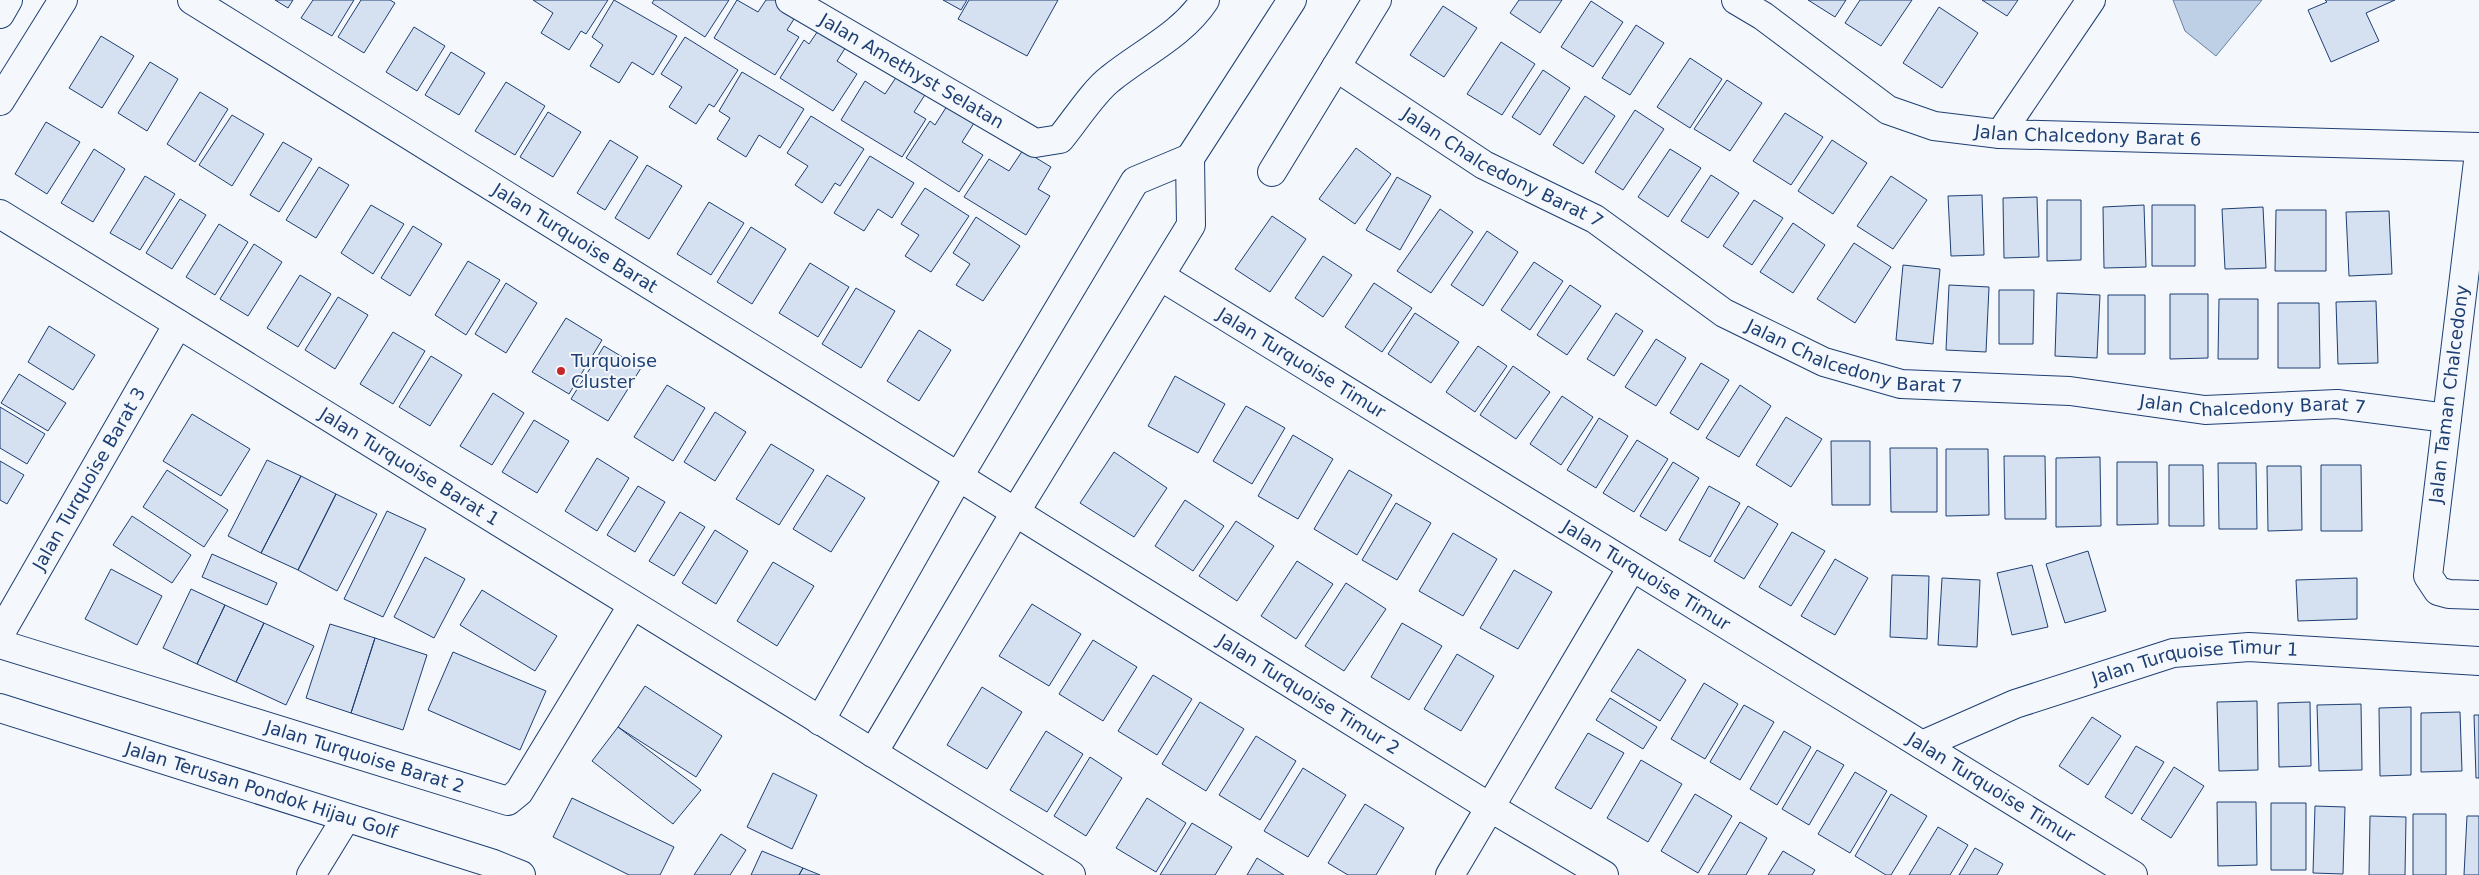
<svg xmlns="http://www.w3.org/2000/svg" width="2479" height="875" font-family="'DejaVu Sans',sans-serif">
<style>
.water{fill:#bed0e5;stroke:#687fa3}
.building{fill:#d5e0f0;stroke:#1d3f73}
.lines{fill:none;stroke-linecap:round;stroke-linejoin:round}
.minor-casing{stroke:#1d3f73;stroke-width:30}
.secondary-casing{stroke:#1d3f73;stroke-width:30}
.minor{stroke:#f4f7fb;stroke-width:28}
.secondary{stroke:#f4f7fb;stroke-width:28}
.poi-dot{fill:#c62828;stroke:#f4f7fb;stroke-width:2}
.labels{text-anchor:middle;stroke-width:4;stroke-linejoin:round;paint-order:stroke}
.street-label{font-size:18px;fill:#1d3f73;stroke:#f4f7fb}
.poi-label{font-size:18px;fill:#1d3f73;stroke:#f4f7fb;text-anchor:start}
</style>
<rect width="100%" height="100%" fill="#f4f7fb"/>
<!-- water -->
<path class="water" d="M2173 0H2262L2216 56 2185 31Z"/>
<!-- building -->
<path class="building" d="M275 0H293L288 8Z
M313 0H354L332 36 301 18Z
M361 0H390L395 3 364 53 338 37Z
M533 0H608L586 34 581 31 569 50 541 33 553 13Z
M614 0 677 36 653 75 632 62 619 83 590 66 603 45 592 37Z
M654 0H729L705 37 652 3Z
M737 0 758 12 766 0H788L801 8 787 30 799 37 775 75 714 38Z
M943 0H967L961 10Z
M969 0H1058L1027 56 958 19Z
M1519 0H1562L1540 33 1510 13Z
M1808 0H1846L1835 17Z
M1860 0H1912L1881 46 1845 23Z
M1982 0H2018L2007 16Z
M2325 0H2395L2366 13 2379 41 2331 62 2308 10 2327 2Z
M1591 1 1623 22 1593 67 1561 47Z
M1443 6 1477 28 1444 77 1410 55Z
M1939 7 1978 33 1942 88 1903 63Z
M822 25 849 42 837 61 857 74 833 111 780 78 804 40 809 44Z
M1636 25 1664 43 1630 95 1602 78Z
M414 27 445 46 417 91 386 72Z
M101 36 134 56 102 108 69 88Z
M685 37 738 70 714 107 709 104 696 124 669 107 682 87 661 74Z
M1501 42 1535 64 1502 115 1467 94Z
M451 52 485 73 459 115 425 95Z
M1690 58 1722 79 1690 128 1657 107Z
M150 62 178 79 147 131 118 113Z
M1543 70 1570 88 1540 135 1512 117Z
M742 72 804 109 780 148 759 135 746 157 717 139 730 118 719 111Z
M899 73 928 90 914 112 926 119 902 157 841 120 865 81 885 94Z
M1727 80 1762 103 1730 151 1694 129Z
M506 82 545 106 515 155 475 131Z
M200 92 228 109 195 162 167 144Z
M1585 96 1615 116 1583 164 1553 145Z
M947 106 974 123 962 142 983 155 959 192 906 158 930 121 935 125Z
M1635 110 1664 129 1623 190 1595 172Z
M548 112 581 132 553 177 520 157Z
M1785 113 1823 137 1791 185 1753 161Z
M232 115 264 134 232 186 199 165Z
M811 116 864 149 840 186 835 183 822 203 795 185 808 166 787 153Z
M46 122 80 142 47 194 15 174Z
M610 140 638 157 605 210 577 193Z
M1832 140 1867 163 1833 214 1798 191Z
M283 142 312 159 279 212 250 195Z
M1356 148 1391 174 1355 224 1319 199Z
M94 149 125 169 93 222 61 203Z
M1670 149 1701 168 1668 217 1638 197Z
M1023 150 1051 167 1038 189 1050 196 1026 235 964 197 989 159 1009 171Z
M870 156 914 183 892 218 878 209 864 231 834 213Z
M647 165 682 186 649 239 615 218Z
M319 167 349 185 316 238 286 220Z
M1711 175 1739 193 1708 238 1681 221Z
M145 176 175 194 140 250 110 233Z
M1891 176 1927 200 1893 249 1857 226Z
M1397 177 1431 196 1400 250 1366 230Z
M925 188 969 216 931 272 905 256 919 235 901 224Z
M1982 195 1984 255 1951 256 1948 196Z
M2037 197 2039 257 2004 258 2003 198Z
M180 199 206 215 172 269 146 253Z
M1754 200 1783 218 1752 265 1723 246Z
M2047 200H2081V260L2047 261Z
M709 202 744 223 711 275 677 254Z
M371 205 404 224 373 274 341 253Z
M2144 205 2146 267 2104 268 2103 207Z
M2152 205H2195V266H2152Z
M2263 207 2266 268 2225 269 2222 209Z
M1440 209 1473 232 1431 293 1397 271Z
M2276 210H2326V271H2275Z
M2389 211 2392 274 2349 276 2346 212Z
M1272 216 1306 239 1270 292 1235 269Z
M976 217 1020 246 983 301 956 285 970 264 953 253Z
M1793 223 1825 245 1793 293 1760 272Z
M219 224 248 242 215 295 186 277Z
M413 226 442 244 410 296 381 278Z
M751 227 786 249 752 304 717 282Z
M1487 231 1518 252 1483 306 1451 285Z
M1854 243 1891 267 1855 323 1817 299Z
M254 244 282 262 248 316 220 299Z
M1323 256 1352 275 1323 317 1295 298Z
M468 261 500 280 466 335 435 315Z
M1534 262 1563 281 1530 330 1501 310Z
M810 263 849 287 818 337 779 313Z
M1903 265 1940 269 1933 344 1896 340Z
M300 275 331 294 298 347 267 328Z
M506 283 537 303 506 353 475 334Z
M1374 283 1412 308 1382 352 1345 327Z
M1570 285 1601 306 1567 355 1537 335Z
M1949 285 1989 287 1986 352 1946 350Z
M856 288 895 311 861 368 822 344Z
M1999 290H2034L2033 344H1999Z
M2057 293 2100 295 2097 358 2055 356Z
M2170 294H2208V358L2170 359Z
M2108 295H2145V354H2108Z
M338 297 368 315 335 369 305 350Z
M2219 299H2258V359H2218Z
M2376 301 2378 363 2338 364 2336 302Z
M2278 303H2319L2320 368H2278Z
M1415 313 1459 342 1431 383 1388 354Z
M1616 313 1643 331 1614 376 1587 359Z
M566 318 602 340 569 394 532 372Z
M49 326 95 355 73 390 28 362Z
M919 330 951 350 919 401 887 381Z
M393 332 425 351 393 404 360 384Z
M1656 339 1686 358 1656 406 1625 387Z
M604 346 641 368 608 421 571 399Z
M1478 346 1507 366 1475 412 1446 392Z
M431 356 462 375 430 426 399 407Z
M1701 363 1729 380 1698 430 1670 413Z
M1513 366 1550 392 1516 439 1480 415Z
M19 374 66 403 48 431 1 403Z
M1175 376 1225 404 1198 453 1148 426Z
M667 385 705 408 673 461 634 437Z
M1740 385 1771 406 1739 457 1706 438Z
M493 393 524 413 492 465 460 446Z
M1562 396 1593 417 1561 465 1530 444Z
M1246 406 1285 428 1252 484 1213 461Z
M0 407 45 434 27 464 0 448Z
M715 412 746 432 715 481 684 462Z
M192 414 250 449 221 496 163 461Z
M1786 417 1822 439 1791 487 1756 465Z
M1599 418 1628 436 1596 488 1567 470Z
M534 420 569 441 537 493 502 472Z
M1293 435 1333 459 1298 519 1258 496Z
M1637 440 1668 459 1634 512 1603 493Z
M1831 441H1870V505H1832Z
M771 444 814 470 779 525 736 499Z
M1890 448H1937V512H1891Z
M1946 449H1988L1989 515 1946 516Z
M1114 452 1167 488 1134 537 1080 503Z
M2004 456H2045L2046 519H2005Z
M2100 457 2101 526 2056 527V458Z
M597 458 629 478 597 531 565 511Z
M267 460 301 476 261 553 228 536Z
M0 461 24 475 7 504 0 500Z
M1673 462 1699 478 1666 531 1640 516Z
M2117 462H2157L2158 524 2117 525Z
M2218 463H2256L2257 529H2219Z
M2169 465H2203L2204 526H2169Z
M2321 465H2361L2362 531H2321Z
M2267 466H2301L2302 530 2268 531Z
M167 470 228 510 204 547 143 507Z
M1349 470 1392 495 1357 555 1314 529Z
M827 475 865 498 831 552 793 529Z
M301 476 336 494 298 570 261 553Z
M638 486 665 502 635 552 607 535Z
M1709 486 1740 503 1710 557 1679 540Z
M336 494 377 514 337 591 298 570Z
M1185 500 1224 526 1193 571 1155 546Z
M1396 503 1431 523 1397 580 1362 560Z
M1748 506 1778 524 1744 579 1714 561Z
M387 511 426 529 383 617 344 599Z
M680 512 705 527 674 576 649 561Z
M132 516 191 555 172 583 113 545Z
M1236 521 1274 546 1237 601 1199 576Z
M715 530 748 551 716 604 682 583Z
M1792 532 1825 551 1791 606 1759 587Z
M1453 533 1497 559 1463 616 1419 591Z
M2088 551 2106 611 2065 623 2046 564Z
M212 554 277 583 267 605 202 577Z
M425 557 465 579 434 638 394 617Z
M1835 559 1868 578 1835 635 1801 616Z
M1297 561 1333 584 1296 639 1261 616Z
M773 562 814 586 777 646 737 621Z
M2032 565 2048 627 2012 635 1997 573Z
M111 569 162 596 137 645 85 619Z
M1514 570 1552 592 1518 649 1480 628Z
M1892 575 1929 576 1927 639 1890 637Z
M1942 578 1980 580 1977 647 1938 645Z
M2357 578V619L2298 621 2296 580Z
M1346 583 1386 609 1344 671 1305 646Z
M191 589 225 605 197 664 163 648Z
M482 590 557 636 535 671 460 625Z
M1032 604 1081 634 1049 686 999 656Z
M225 605 264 623 236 682 197 664Z
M264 623 314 646 286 705 236 682Z
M1402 623 1442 646 1409 700 1371 677Z
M330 624 375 638 351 713 306 698Z
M375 638 427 655 403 730 351 713Z
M1093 640 1137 667 1103 721 1059 694Z
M1638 649 1686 680 1660 721 1611 691Z
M453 652 546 691 520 750 428 710Z
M1457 654 1494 676 1461 731 1424 709Z
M1153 675 1192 699 1157 755 1118 731Z
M1704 683 1738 704 1705 759 1671 739Z
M645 686 722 736 696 777 618 727Z
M982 687 1022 712 987 769 947 745Z
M1610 698 1657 727 1643 749 1596 720Z
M2257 701 2258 770 2219 771 2217 702Z
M1200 702 1244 729 1206 791 1162 764Z
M2310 702 2311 766 2279 767 2278 703Z
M2361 704 2362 770 2319 771 2317 705Z
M1744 705 1774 722 1740 780 1710 762Z
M2411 707V775L2380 776 2379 708Z
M2460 712 2462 771 2421 772V713Z
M2474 715H2479V778H2476Z
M2092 717 2121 736 2088 785 2059 766Z
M618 727 701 790 673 824 592 761Z
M1046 731 1083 754 1047 812 1010 790Z
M1784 731 1811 747 1777 805 1750 789Z
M1588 733 1624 753 1591 809 1555 788Z
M1256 736 1296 761 1260 820 1219 795Z
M2136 746 2164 762 2132 814 2105 797Z
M1817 750 1844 765 1809 825 1782 809Z
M1090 757 1122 778 1086 836 1054 816Z
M1641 760 1682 784 1648 842 1607 818Z
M2174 767 2204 786 2171 838 2141 819Z
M1303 768 1346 795 1308 857 1264 831Z
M1855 772 1887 791 1850 853 1818 834Z
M773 773 817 795 792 849 747 827Z
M1695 794 1732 816 1698 873 1661 851Z
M1891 794 1927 816 1891 875H1886L1855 856Z
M572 798 674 847 660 875H629L553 837Z
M1147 798 1186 823 1156 872 1116 848Z
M2217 802H2256L2257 865 2218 866Z
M2271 803H2306V870H2271Z
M1365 804 1404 828 1376 875H1348L1328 863Z
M2315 806 2345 807 2343 874 2313 873Z
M2413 814H2446V875H2413Z
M2370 816 2406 817 2405 875H2369Z
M2467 816H2479V875H2464Z
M1740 822 1767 838 1746 875H1708Z
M1192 823 1232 847 1215 875H1160Z
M1938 827 1968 845 1950 875H1909Z
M721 834 746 850 730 875H694Z
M1975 848 2003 864 1997 875H1959Z
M762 851 803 868 799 875H751Z
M1783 851 1815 870 1812 875H1768Z
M1257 858 1284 875H1247Z
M803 868 820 875H799Z"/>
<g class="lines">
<!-- minor casing -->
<g class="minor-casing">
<g id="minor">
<path id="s1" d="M192 0 1491 808 1604 875"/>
<path id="s2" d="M790 0 1035 143 1060 139C1074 122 1094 91 1110 79 1142 53 1182 35 1205 0"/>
<path id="s3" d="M1736 0 1763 16 1888 110 1934 126 2000 134 2479 147"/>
<path d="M0 14 8 0"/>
<path id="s4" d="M1336 67 1484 165 1595 219 1724 313 1824 362 1901 384 2070 391 2205 410 2337 404 2447 418"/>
<path d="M0 101 63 0"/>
<path d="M2000 134 2091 0"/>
<path d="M2479 153 2428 576 2438 591 2449 594 2479 595"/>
<path d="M1190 158 1292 0"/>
<path d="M1272 172 1377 0"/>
<path id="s5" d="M0 214 1071 875"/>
<path id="s6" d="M1160 276 2133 875"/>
<path id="s7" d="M0 634 178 324"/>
<path id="s8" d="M0 644 508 801 519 792 632 606"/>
<path d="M820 721 959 476 1135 181 1190 158 1191 225 1016 511 873 753"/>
<path id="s9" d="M1922 745 2015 704 2173 653 2249 647 2479 661"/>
<path d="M311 875 346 818"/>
<path d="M1450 875 1632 567"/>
</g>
</g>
<!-- secondary casing -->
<g class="secondary-casing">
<g id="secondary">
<path id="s10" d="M0 708 491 863 521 875"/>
</g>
</g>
<!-- minor -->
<use href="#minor" class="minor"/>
<!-- secondary -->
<use href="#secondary" class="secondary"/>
</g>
<!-- markers -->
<circle class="poi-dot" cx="561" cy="371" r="5"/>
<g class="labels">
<!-- street labels -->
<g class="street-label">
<text dy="6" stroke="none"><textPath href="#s2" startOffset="141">Jalan Amethyst Selatan</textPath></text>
<text dy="6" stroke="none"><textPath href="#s3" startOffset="391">Jalan Chalcedony Barat 6</textPath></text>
<text dy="6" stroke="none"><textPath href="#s4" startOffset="195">Jalan Chalcedony Barat 7</textPath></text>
<text dy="6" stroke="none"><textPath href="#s1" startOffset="451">Jalan Turquoise Barat</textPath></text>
<text dy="6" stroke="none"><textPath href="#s4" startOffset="600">Jalan Chalcedony Barat 7</textPath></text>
<text dy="6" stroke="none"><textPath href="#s6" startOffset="166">Jalan Turquoise Timur</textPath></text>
<text transform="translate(2449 394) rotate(-83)" y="6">Jalan Taman Chalcedony</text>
<text dy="6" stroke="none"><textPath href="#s4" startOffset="1005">Jalan Chalcedony Barat 7</textPath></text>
<text dy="6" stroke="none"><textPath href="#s5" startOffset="481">Jalan Turquoise Barat 1</textPath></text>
<text dy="6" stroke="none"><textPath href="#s7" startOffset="179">Jalan Turquoise Barat 3</textPath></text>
<text dy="6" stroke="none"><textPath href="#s6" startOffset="571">Jalan Turquoise Timur</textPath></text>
<text dy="6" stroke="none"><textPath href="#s9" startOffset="288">Jalan Turquoise Timur 1</textPath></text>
<text dy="6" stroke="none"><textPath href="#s1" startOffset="1315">Jalan Turquoise Timur 2</textPath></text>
<text dy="6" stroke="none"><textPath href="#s8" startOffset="382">Jalan Turquoise Barat 2</textPath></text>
<text dy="6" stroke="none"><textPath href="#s6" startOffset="976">Jalan Turquoise Timur</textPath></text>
<text dy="6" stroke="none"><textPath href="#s10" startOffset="274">Jalan Terusan Pondok Hijau Golf</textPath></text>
</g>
<!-- poi labels -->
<g class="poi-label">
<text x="571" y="367">Turquoise<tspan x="571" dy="21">Cluster</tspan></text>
</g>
</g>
</svg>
